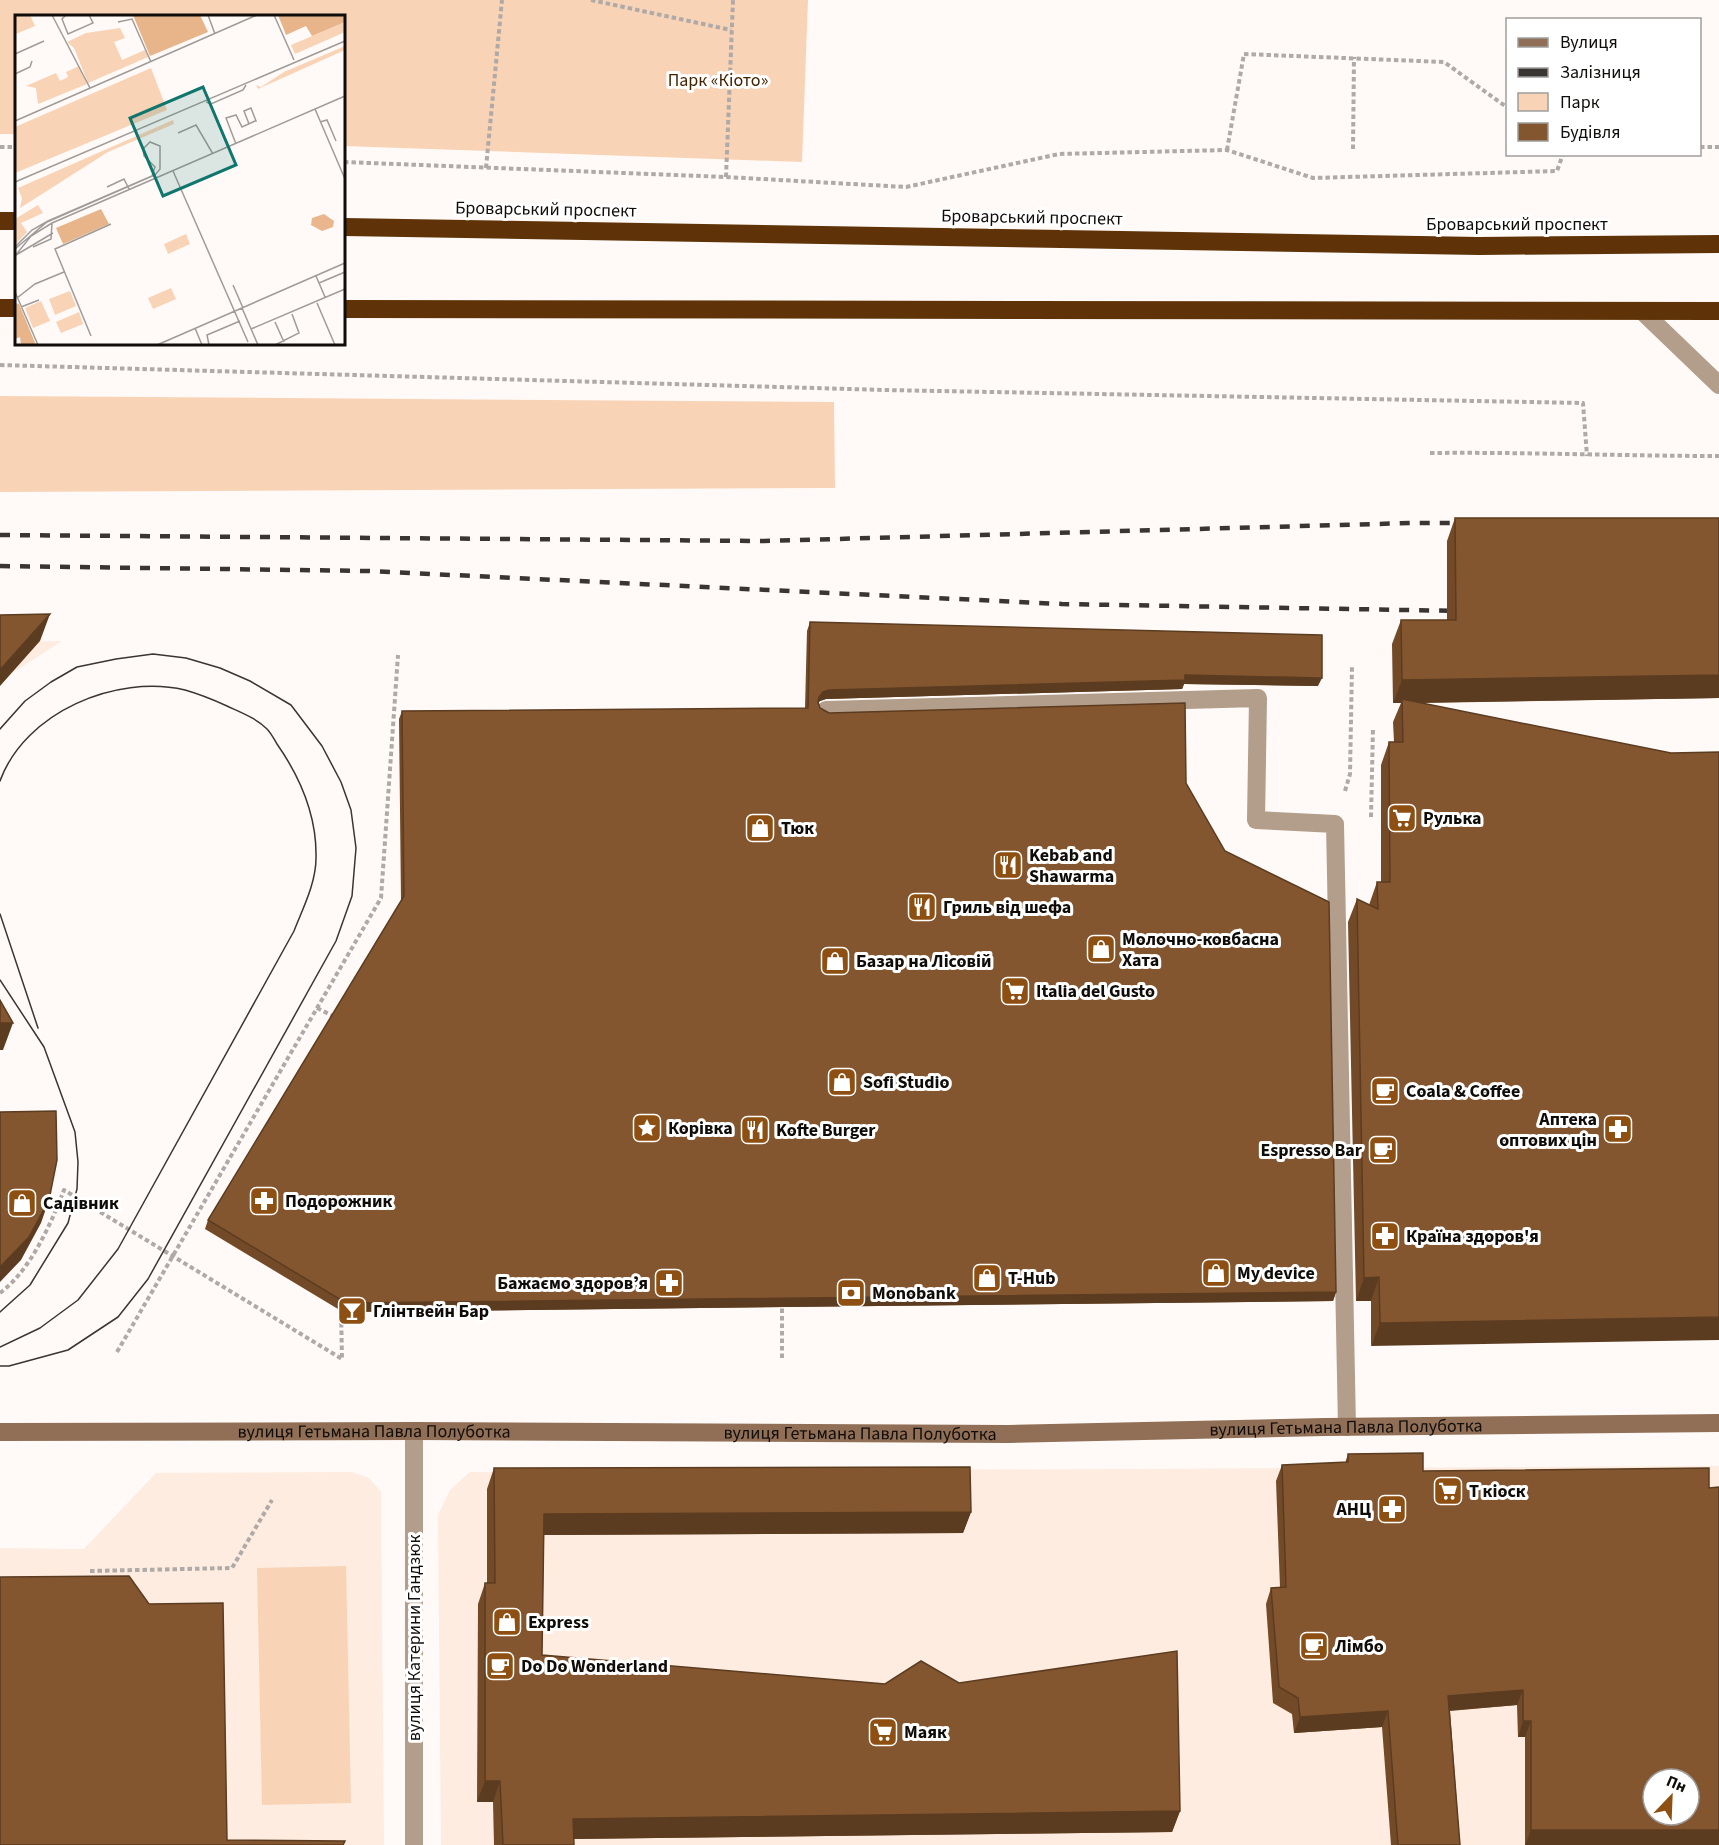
<svg xmlns="http://www.w3.org/2000/svg" width="1719" height="1845" font-family="'Source Sans 3',sans-serif">
<style>
.built{fill:#fdecdf;fill-rule:evenodd}
.green{fill:#f9d3b6}
.lines{fill:none;stroke-linecap:round;stroke-linejoin:round}
.path{stroke:#afaaa7;stroke-width:4;stroke-dasharray:4.5 3;stroke-linecap:butt}
.lane{stroke:#b39d8b;stroke-width:18}
.street{stroke:#b39d8b;stroke-width:18}
.secondary{stroke:#906f56;stroke-width:18}
.highway{stroke:#5f3307;stroke-width:18}
.tram{stroke:#383532;stroke-width:1.5}
.rail{stroke:#383532;stroke-width:4.5;stroke-dasharray:10 10;stroke-linecap:butt}
.wall{fill:#724a28}
.shaded-wall{fill:#5c3c21}
.building{fill:#84562f;stroke:#5c3c21;stroke-width:1.5;fill-rule:evenodd}
.labels{text-anchor:middle;stroke-width:6;stroke-linejoin:round;paint-order:stroke}
.park-label{font-size:18px;fill:#442302;stroke:#fff}
.street-label{font-size:18px;fill:#0f0c09;stroke:#fff}
.poi-label{font-size:18px;font-weight:bold;fill:#0f0c09;stroke:#fff;text-anchor:start}
.inset-road{fill:none;stroke:#9f9b98;stroke-width:1.5}
.view{fill:#0f766e;fill-opacity:0.15;stroke:#0f766e;stroke-width:3}
.inset-edge{fill:none;stroke:#0f0c09;stroke-width:3}
</style>
<rect width="100%" height="100%" fill="#fffaf7"/>
<!-- built -->
<path class="built" d="M62 641 12 673 0 686V642Z
M1719 1466V1845H441L438 1515 450 1490 470 1472ZM1653 1779H1689V1815H1653Z
M352 1472 369 1478 381 1492 384 1845H0V1548L84 1549 156 1473Z"/>
<!-- green -->
<path class="green" d="M0 0H808L802 162 344 146V16H16V134H0Z
M0 396 834 402 835 488 0 492Z
M346 1566 351 1803 262 1805 257 1568Z"/>
<g class="lines">
<!-- path -->
<path class="path" d="M591 0 731 30
M0 147H16
M1700 147H1719
M1353 149 1354 57
M1227 150 1244 54 1444 62 1508 108
M344 162 726 177 906 187 1059 154 1227 150 1313 178 1557 171 1563 154
M486 168 502 0
M726 177 733 0
M0 365 885 390 1583 403 1587 456
M1430 453C1526 452 1623 456 1719 456
M1345 791 1350 774 1352 666
M1371 817 1373 728
M317 1008 335 1017
M0 1293C30 1271 51 1224 64 1190L342 1359
M341 1308 342 1359
M117 1352 381 898 398 655
M782 1358V1305
M90 1571 232 1568 272 1500"/>
<!-- lane -->
<path class="lane" d="M1642 311 1719 385"/>
<!-- street -->
<path class="street" d="M826 710 1258 698 1256 820 1335 824 1347 1427
M414 1845V1431"/>
<!-- secondary -->
<path class="secondary" id="s1" d="M0 1432 414 1431 1009 1434 1325 1427 1719 1423"/>
<!-- highway -->
<path class="highway" d="M0 221H16
M344 227 1479 246 1719 244
M0 308H16
M344 309 1719 311"/>
<!-- tram -->
<path class="tram" d="M0 729 25 701 51 682 77 667 116 659 153 654 186 658 220 668 250 681 291 705 322 746 341 782 351 810 356 848 352 896 336 941 148 1279 118 1317 68 1350 9 1366H0
M0 781C25 712 116 674 185 690 199 694 214 700 227 706 240 712 256 718 267 729 271 733 274 739 277 744 300 777 317 816 316 858 316 883 303 908 294 931L118 1249 78 1300 40 1328 0 1347
M0 914 38 1028
M0 980 44 1047 75 1132 78 1162 77 1189 68 1223 30 1285 0 1312"/>
<!-- rail -->
<path class="rail" d="M0 535 764 541 1412 523H1470
M0 566 368 571 1062 604 1463 611"/>
</g>
<!-- wall -->
<path class="wall" d="M1455 518H1719V698L1420 703 1671 753 1371 1346V1301H1356L1348 922 1357 899 1369 905 1377 882H1381V765L1389 742H1394L1393 722 1401 703H1393L1392 644 1401 620H1447V541Z
M810 622 1318 686 1184 684 1182 689 826 699 820 701 818 703 820 708 829 713 1186 783 1336 1292 1333 1301 343 1312 205 1229 208 1220 401 902 399 719 402 711 805 708 807 631Z
M1348 1454 1423 1471 1719 1845H1525V1737H1518L1517 1705 1450 1711 1460 1845H1391L1382 1727 1294 1733 1292 1714 1273 1703 1266 1604 1271 1588 1280 1587 1276 1481 1282 1465 1345 1463Z
M494 1468 971 1512 963 1533 544 1535 542 1655 885 1684 959 1683 1180 1811 1172 1832 573 1839 574 1845H494L493 1802H477L478 1604 485 1583H487V1489Z"/>
<!-- shaded-wall -->
<path class="shaded-wall" d="M50 614 40 641 0 686V670Z
M1185 675 1322 678 1318 686 1184 684 1182 689 826 699 820 701 816 705 819 697 823 692 829 690Z
M1719 675V698L1402 703V699L1401 703H1393L1402 680Z
M0 1023H13L3 1050H0Z
M49 1200 41 1223 21 1260 0 1282V1267Z
M1379 1277 1371 1301H1356L1364 1278Z
M1336 1292 1333 1301 343 1312 346 1303Z
M1719 1317V1340L1371 1346 1380 1323Z
M971 1512 963 1533 537 1535 544 1514Z
M1523 1690 1517 1705 1443 1711 1448 1696Z
M1388 1711 1382 1727 1294 1733 1300 1717Z
M1523 1721H1531L1525 1737H1518Z
M485 1781H500L493 1802H477Z
M1180 1811 1172 1832 566 1839 573 1819Z
M1531 1830H1719V1845H1525Z"/>
<!-- building -->
<path class="building" d="M1455 518H1719V675L1402 680 1401 620H1456Z
M50 614 0 670V615Z
M810 622 1322 635V678L1185 675V680L829 690 823 692 819 697 818 702 820 708 829 713 1185 703 1186 783 1225 851 1329 902 1336 1292 346 1303 208 1220 404 896 402 711 808 708Z
M1402 699 1671 753 1719 752V1317L1380 1323 1379 1277 1364 1278 1357 899 1378 909 1377 882H1390L1389 742H1403Z
M0 1000 13 1023H0Z
M56 1111 57 1160 49 1200 29 1237 0 1267V1112Z
M1423 1453V1471L1709 1468V1488L1719 1487V1830H1531V1721H1523V1690L1448 1696 1460 1845H1398L1388 1711 1300 1717 1298 1698 1279 1687 1271 1588 1286 1587 1282 1465 1348 1462V1454ZM1653 1779H1689V1815H1653Z
M970 1467 971 1512 544 1514 542 1655 885 1684 921 1661 959 1683 1177 1651 1180 1811 573 1819 574 1845H503L500 1781H485V1583H495L494 1468Z
M129 1576 149 1604 223 1603 227 1840 345 1841 343 1845H0V1577Z"/>
<!-- icons -->
<defs>
<g id="supermarket-square" transform="scale(1.5)"><rect x="-9" y="-9" width="18" height="18" rx="4" fill="#8d5012" stroke="#fff"/><path d="M-6-5.5h2.5l.6 2H6L4.5 2H-2.5L-4.4-4H-6ZM-1.5 3.2a1.3 1.3 0 1 0 .1 0ZM3 3.2a1.3 1.3 0 1 0 .1 0Z" fill="#fff"/></g>
<g id="shop-square" transform="scale(1.5)"><rect x="-9" y="-9" width="18" height="18" rx="4" fill="#8d5012" stroke="#fff"/><path d="M-5-2.5h2.3a2.7 3.5 0 0 1 5.4 0H5L5.5 6h-11ZM-1.5-2.5h3a1.5 2.3 0 0 0-3 0Z" fill="#fff"/></g>
<g id="restaurant-square" transform="scale(1.5)"><rect x="-9" y="-9" width="18" height="18" rx="4" fill="#8d5012" stroke="#fff"/><path d="M-5-6h1v4h1v-4h1v4h1v-4h1v5L-1.5 .5V6h-2V.5L-5-1ZM5-6V6H3V1.5H1.5Q1.5-4 5-6Z" fill="#fff"/></g>
<g id="cafe-square" transform="scale(1.5)"><rect x="-9" y="-9" width="18" height="18" rx="4" fill="#8d5012" stroke="#fff"/><path d="M-5.5-4.5H6V0H3Q3 3.5 0 3.5H-2.5Q-5.5 3.5-5.5 0ZM3-3.2v2h1.7v-2ZM-6 4.5H4V6H-6Z" fill="#fff"/></g>
<g id="sight-square" transform="scale(1.5)"><rect x="-9" y="-9" width="18" height="18" rx="4" fill="#8d5012" stroke="#fff"/><path d="M0-6L1.8-2.2L6-1.7L2.9 1.2L3.7 5.4L0 3.3L-3.7 5.4L-2.9 1.2L-6-1.7L-1.8-2.2Z" fill="#fff"/></g>
<g id="pharmacy-square" transform="scale(1.5)"><rect x="-9" y="-9" width="18" height="18" rx="4" fill="#8d5012" stroke="#fff"/><path d="M-2-6h4v4h4v4h-4v4h-4v-4h-4v-4h4Z" fill="#fff"/></g>
<g id="bank-square" transform="scale(1.5)"><rect x="-9" y="-9" width="18" height="18" rx="4" fill="#8d5012" stroke="#fff"/><path d="M-6-4H6V4H-6ZM0-2.3a2.3 2.3 0 1 0 0 4.6a2.3 2.3 0 1 0 0-4.6Z" fill="#fff"/></g>
<g id="bar-square" transform="scale(1.5)"><rect x="-9" y="-9" width="18" height="18" rx="4" fill="#8d5012" stroke="#fff"/><path d="M-6-5H6L.8 .8V4.5H3.5V6h-7V4.5H-.8V.8Z" fill="#fff"/></g>
</defs>
<g fill-rule="evenodd">
<use href="#supermarket-square" x="1402" y="818"/>
<use href="#shop-square" x="760" y="828"/>
<use href="#restaurant-square" x="1008" y="865"/>
<use href="#restaurant-square" x="922" y="907"/>
<use href="#shop-square" x="1101" y="949"/>
<use href="#shop-square" x="835" y="961"/>
<use href="#supermarket-square" x="1015" y="991"/>
<use href="#shop-square" x="842" y="1082"/>
<use href="#cafe-square" x="1385" y="1091"/>
<use href="#sight-square" x="647" y="1128"/>
<use href="#pharmacy-square" x="1618" y="1129"/>
<use href="#restaurant-square" x="755" y="1130"/>
<use href="#cafe-square" x="1383" y="1150"/>
<use href="#pharmacy-square" x="264" y="1201"/>
<use href="#shop-square" x="22" y="1203"/>
<use href="#pharmacy-square" x="1385" y="1236"/>
<use href="#shop-square" x="1216" y="1273"/>
<use href="#shop-square" x="987" y="1278"/>
<use href="#pharmacy-square" x="669" y="1283"/>
<use href="#bank-square" x="851" y="1293"/>
<use href="#bar-square" x="352" y="1311"/>
<use href="#supermarket-square" x="1448" y="1491"/>
<use href="#pharmacy-square" x="1392" y="1509"/>
<use href="#shop-square" x="507" y="1622"/>
<use href="#cafe-square" x="1314" y="1646"/>
<use href="#cafe-square" x="500" y="1666"/>
<use href="#supermarket-square" x="883" y="1732"/>
</g>
<g class="labels">
<!-- park labels -->
<g class="park-label">
<text x="718" y="86">Парк «Кіото»</text>
</g>
<!-- street labels -->
<g class="street-label">
<text transform="translate(546 209) rotate(1)" y="6">Броварський проспект</text>
<text transform="translate(1032 217) rotate(1)" y="6">Броварський проспект</text>
<text x="1517" y="230">Броварський проспект</text>
<text dy="6" stroke="none"><textPath href="#s1" startOffset="1346">вулиця Гетьмана Павла Полуботка</textPath></text>
<text dy="6" stroke="none"><textPath href="#s1" startOffset="374">вулиця Гетьмана Павла Полуботка</textPath></text>
<text dy="6" stroke="none"><textPath href="#s1" startOffset="860">вулиця Гетьмана Павла Полуботка</textPath></text>
<text transform="translate(414 1638) rotate(-90)" y="6">вулиця Катерини Гандзюк</text>
</g>
<!-- poi labels -->
<g class="poi-label">
<text x="1423" y="824">Рулька</text>
<text x="781" y="834">Тюк</text>
<text x="1029" y="861">Kebab and<tspan x="1029" dy="21">Shawarma</tspan></text>
<text x="943" y="913">Гриль від шефа</text>
<text x="1122" y="945">Молочно-ковбасна<tspan x="1122" dy="21">Хата</tspan></text>
<text x="856" y="967">Базар на Лісовій</text>
<text x="1036" y="997">Italia del Gusto</text>
<text x="863" y="1088">Sofi Studio</text>
<text x="1406" y="1097">Coala &amp; Coffee</text>
<text x="1597" y="1125" text-anchor="end">Аптека<tspan x="1597" dy="21">оптових цін</tspan></text>
<text x="668" y="1134">Корівка</text>
<text x="776" y="1136">Kofte Burger</text>
<text x="1362" y="1156" text-anchor="end">Espresso Bar</text>
<text x="285" y="1207">Подорожник</text>
<text x="43" y="1209">Садівник</text>
<text x="1406" y="1242">Країна здоров'я</text>
<text x="1237" y="1279">My device</text>
<text x="1008" y="1284">T-Hub</text>
<text x="648" y="1289" text-anchor="end">Бажаємо здоровʼя</text>
<text x="872" y="1299">Monobank</text>
<text x="373" y="1317">Глінтвейн Бар</text>
<text x="1469" y="1497">Т кіоск</text>
<text x="1371" y="1515" text-anchor="end">АНЦ</text>
<text x="528" y="1628">Express</text>
<text x="1335" y="1652">Лімбо</text>
<text x="521" y="1672">Do Do Wonderland</text>
<text x="904" y="1738">Маяк</text>
</g>
</g>
<!-- overview -->
<g transform="translate(15 15)">
<rect width="330" height="330" fill="#fffaf7"/>
<path d="M0 0H15L20 11 1 19ZM330 7V17L280 39 276 30ZM105 13 110 23 99 27 107 45 130 35 133 42 73 68 59 33 52 27 71 18ZM330 31V35L243 74 241 70 246 72 269 57ZM64 51 72 69 23 89 21 73 11 71 41 58 45 66 53 62 51 57ZM136 53 152 95 0 158V112ZM158 105 159 109 93 137 5 193 7 183 3 173ZM23 190 28 198 6 208 12 217 0 230V204ZM171 219 175 229 153 239 149 229ZM156 273 161 284 138 294 133 283ZM55 276 61 291 40 300 34 284ZM26 286 35 306 18 313 10 293ZM64 297 68 309 46 318 41 307Z" fill="#f9d3b6"/>
<path d="M118 0H185L193 17 135 41ZM263 0H330V7L297 21 291 11 271 20ZM86 194 94 209 48 229 41 213ZM0 288 4 289 21 330H6L5 322 0 324Z" fill="#e8b48a"/>
<path d="M309 199 319 206 318 212 307 216 296 210 297 203Z" fill="#eab68d"/>
<path class="inset-road" d="M37 0 75 73M51 0 47 4 53 19 78 8 74 0M193 0 200 19M259 0 279 45M103 7 117 4 136 47M0 39 29 26M0 59 15 52 17 46M191 87 196 89 228 75 231 70M300 94 330 164M0 106 242 0M305 107 312 105 321 126M163 118 181 110 198 139M221 129 211 103 221 100 227 112 240 106H241L236 93 229 96 234 109M158 156 233 327M0 167 330 26M92 172 109 164 114 174M0 232 17 215 33 206 137 161 140 152 129 141 128 134 135 127 145 131V154L140 160 32 207 0 234M18 232 36 224 37 208M1 240 38 218M0 241 16 221 37 208 330 81M301 261 310 282M304 268 330 257M218 270 228 293M0 277 23 330M2 283 20 269 49 257M302 288 320 330M6 292 24 285M227 293 243 330M260 307 269 327M180 313 187 330M236 314 330 274M76 321 40 234 96 209M142 330 330 248M194 330 192 320 225 306M260 330 284 318 277 299"/>
<path class="view" d="M188 72 221 150 148 181 115 103Z"/>
<rect width="330" height="330" class="inset-edge"/>
</g>
<!-- legend -->
<rect x="1506" y="18" width="195" height="138" fill="#ffffff" stroke="#9f9e9d" stroke-width="1.5"/>
<rect x="1518" y="38" width="30" height="9" fill="#906f56" stroke="#9f9e9d" stroke-width="1.5"/>
<text x="1560" y="48" font-size="18" fill="#0f0c09">Вулиця</text>
<rect x="1518" y="68" width="30" height="9" fill="#383532" stroke="#9f9e9d" stroke-width="1.5"/>
<text x="1560" y="78" font-size="18" fill="#0f0c09">Залізниця</text>
<rect x="1518" y="93" width="30" height="18" fill="#f9d3b6" stroke="#9f9e9d" stroke-width="1.5"/>
<text x="1560" y="108" font-size="18" fill="#0f0c09">Парк</text>
<rect x="1518" y="123" width="30" height="18" fill="#84562f" stroke="#9f9e9d" stroke-width="1.5"/>
<text x="1560" y="138" font-size="18" fill="#0f0c09">Будівля</text>
<!-- north arrow -->
<g transform="translate(1671 1797) rotate(23)"><circle r="28" fill="#ffffff" stroke="#9f9e9d" stroke-width="1.5"/>
<path d="M0-4.5L10 22L0 15L-10 22Z" fill="#8d5012"/>
<text y="-9" font-size="16" font-weight="bold" text-anchor="middle" fill="#0f0c09">Пн</text>
</g>
</svg>
